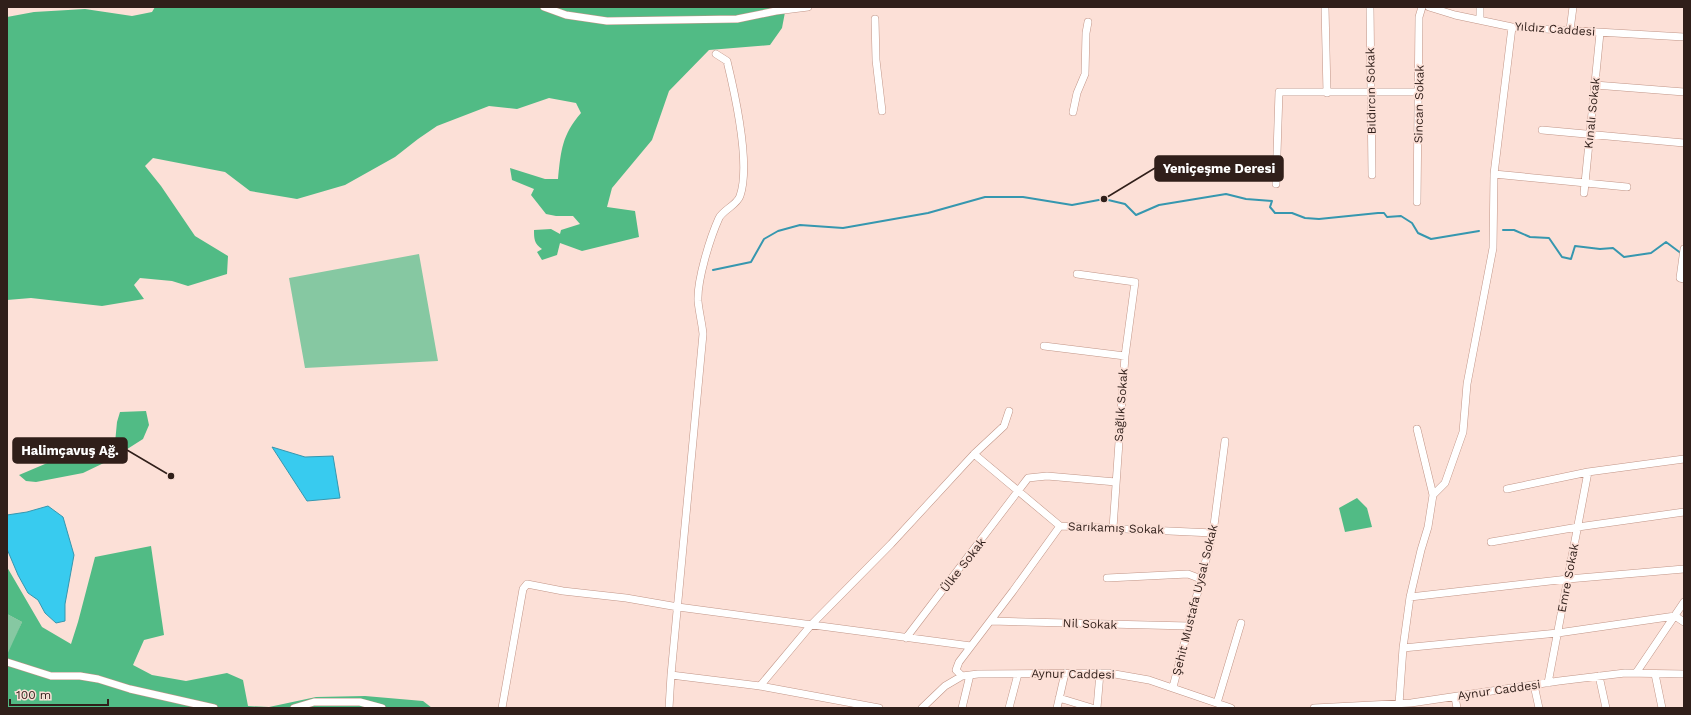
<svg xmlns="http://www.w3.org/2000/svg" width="1691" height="715" font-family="'Work Sans',sans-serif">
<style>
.green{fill:#86c8a2}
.forest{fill:#51bb85}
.water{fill:#38cbef;stroke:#3697af}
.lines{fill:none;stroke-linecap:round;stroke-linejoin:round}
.stream{stroke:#3697af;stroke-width:2}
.minor-casing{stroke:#c19587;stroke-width:8}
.minor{stroke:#fff;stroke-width:7}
.labels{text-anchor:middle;stroke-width:3.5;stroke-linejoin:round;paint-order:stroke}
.street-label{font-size:12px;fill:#301f1a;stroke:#fce0d7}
.leader{fill:none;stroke:#301f1a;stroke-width:1.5}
.callout-dot{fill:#301f1a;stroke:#fce0d7;stroke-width:1.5}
.callout{fill:#301f1a;stroke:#301f1a;stroke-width:1.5}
.callout-label{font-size:13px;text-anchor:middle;font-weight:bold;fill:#fff}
</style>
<rect width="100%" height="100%" fill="#fce0d7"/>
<!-- green -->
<path class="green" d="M419 254 438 361 305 368 289 278Z
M7 614 22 622 8 656 7 655Z"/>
<!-- forest -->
<path class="forest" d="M155 7H786L782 28 770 45 709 50 669 91 652 140 612 188 607 207 635 211 639 237 582 251 560 243 557 255 542 260 537 252 542 249C534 244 534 238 534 230L551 229 560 234 561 230 580 224 573 216H556L546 214 531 195 534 189 512 180 510 168 545 179H558C561 150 562 135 581 113L576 103 549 98 517 109 489 106 437 126 418 139 395 157 345 185 297 199 250 191 225 172 153 158 145 166 161 186 195 236 228 256 227 274 188 286 172 281 140 278 134 285 144 299 102 306 31 298 7 300V17L34 12 85 9 132 16 152 12Z
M146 411 149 425 143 439 110 460 83 473 36 482 26 481 19 475 85 447 115 443 117 422 120 412Z
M1357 498 1367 508 1372 527 1345 532 1339 508Z
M151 546 164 635 144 640 133 665 152 675 186 681 227 673 243 680 248 706 269 707 316 697 365 696 423 701 432 708H7V655L22 622 7 614V567L42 627 71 644 78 622 95 557Z"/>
<!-- water -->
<path class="water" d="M272 447 305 457 333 456 340 498 307 501Z
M48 506 63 517 74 555 65 604V621L56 623 45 613 38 600 28 593 18 575 7 549V515L27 512Z"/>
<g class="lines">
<!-- stream -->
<path class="stream" d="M1503 230H1514L1530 237 1549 238 1562 257 1571 259 1575 246 1600 249 1613 248 1624 257 1651 253 1666 242 1682 254
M713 270 751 262 764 239 778 231 800 225 843 228 928 213 985 197H1023L1072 205 1104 199 1125 204 1136 215 1159 205 1226 194 1246 199 1272 201 1270 207 1275 213H1292L1305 218 1319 219 1378 213H1384L1387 217 1401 216 1412 223 1418 233 1431 239 1479 231"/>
<!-- minor casing -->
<g class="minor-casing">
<path id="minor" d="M544 7 566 15 607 21 737 19 776 11 808 7
M1325 7 1327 93
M1370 7 1372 175
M1429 7 1455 15 1512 27 1684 37
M875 19 876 60 882 111
M1480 20V7
M1570 30 1573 7
M1595 85 1684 92
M1073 112 1077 93 1085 74 1086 33 1088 22
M1542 130 1684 143
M1494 174 1627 187
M1276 184 1279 92H1419
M1584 193 1600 33
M1417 202 1419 17 1422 7
M1684 249 1680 278 1684 279
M1077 274 1135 282 1125 356 1113 528
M1044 346 1125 356
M974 454 1060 526 1213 533
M1507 489 1588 472 1684 459
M1433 495 1445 483 1463 432 1467 384 1493 248 1494 174 1512 27
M1491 542 1578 527 1684 512
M1107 578 1188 574 1201 579
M1410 597 1568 579 1684 569
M991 621 1189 626
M906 638 1028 478 1047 476 1116 482
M1403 648 1558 633 1675 616 1684 622
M7 662 51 676H80L98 679 130 689 214 708
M1636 673 1684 602
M1655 674 1662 708
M671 675 760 686 879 708
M962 676 956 670 959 662 1013 591 1060 526
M1599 676 1606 708
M1548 683 1588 472
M1534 685 1539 708
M760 686 811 625 891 544 974 454 1004 426 1009 411
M1173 687 1213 533 1225 441
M1455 697 1457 708
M1059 698 1092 708
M1217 703 1241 623
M1399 704 1403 648 1410 597 1421 550 1428 527 1433 495 1417 429
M294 708 314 702H360L382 708
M502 708 523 589 527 584 563 591 626 598 678 607 971 646
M669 708 671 675 703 334C702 323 699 312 698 301 697 280 710 238 719 218 723 210 737 205 740 196 751 164 735 94 727 61L716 54
M922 708 945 686 962 676 978 674 1109 673 1149 680 1231 708
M962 708 970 675
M1009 708 1018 674
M1057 708 1065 673
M1097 708 1100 673
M1314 708 1411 703 1559 681 1625 673 1684 674"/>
</g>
<!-- minor -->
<use href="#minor" class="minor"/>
</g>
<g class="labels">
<!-- street labels -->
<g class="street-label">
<text transform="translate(1555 29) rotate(4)" y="4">Yıldız Caddesi</text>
<text transform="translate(1371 91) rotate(-91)" y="4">Bıldırcın Sokak</text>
<text transform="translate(1419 104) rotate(-89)" y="4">Sincan Sokak</text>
<text transform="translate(1592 113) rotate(-84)" y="4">Kınalı Sokak</text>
<text transform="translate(1121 405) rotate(-86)" y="4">Sağlık Sokak</text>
<text transform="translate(1116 528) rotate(2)" y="4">Sarıkamış Sokak</text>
<text transform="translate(963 565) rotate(-52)" y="4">Ülke Sokak</text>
<text transform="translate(1568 578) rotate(-79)" y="4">Emre Sokak</text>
<text transform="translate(1195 600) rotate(-76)" y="4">Şehit Mustafa Uysal Sokak</text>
<text transform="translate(1090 624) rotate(2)" y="4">Nil Sokak</text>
<text transform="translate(1073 674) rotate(1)" y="4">Aynur Caddesi</text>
<text transform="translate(1499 690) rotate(-8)" y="4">Aynur Caddesi</text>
</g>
</g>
<!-- callouts -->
<path class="leader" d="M1104 199L1155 168M171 476L127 450"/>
<g class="callout-dot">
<circle cx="1104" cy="199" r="4"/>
<circle cx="171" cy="476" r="4"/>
</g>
<g class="callout">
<rect x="1155" y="156" width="128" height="25" rx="4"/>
<rect x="13" y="438" width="114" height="25" rx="4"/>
</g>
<g class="callout-label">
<text x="1219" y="173">Yeniçeşme Deresi</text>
<text x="70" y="455">Halimçavuş Ağ.</text>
</g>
<!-- border -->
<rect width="1691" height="715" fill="none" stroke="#301f1a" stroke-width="16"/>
<!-- scale -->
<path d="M10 699v6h98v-6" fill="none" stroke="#301f1a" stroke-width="2"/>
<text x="16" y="699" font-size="12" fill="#301f1a" stroke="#fce0d7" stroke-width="3" paint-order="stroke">100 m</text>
</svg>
